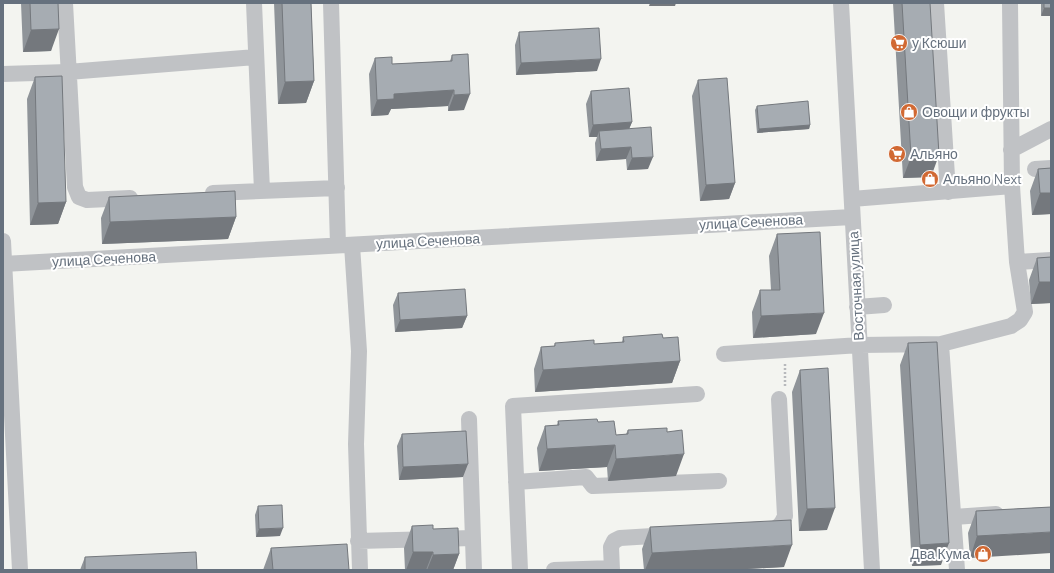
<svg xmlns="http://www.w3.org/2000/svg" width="1054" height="573" font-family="Barlow,sans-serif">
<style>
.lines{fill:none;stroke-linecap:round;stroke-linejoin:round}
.path{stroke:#b7b9bc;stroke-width:2.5;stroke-dasharray:2 2;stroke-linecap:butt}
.minor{stroke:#c0c2c5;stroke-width:16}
.wall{fill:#8f9499}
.shaded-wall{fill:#74787d}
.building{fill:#a6acb2;stroke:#74787d}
.labels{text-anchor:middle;stroke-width:4;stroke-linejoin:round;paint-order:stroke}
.poi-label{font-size:14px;fill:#66717e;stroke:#fff;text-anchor:start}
.street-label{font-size:14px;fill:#66717e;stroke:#fff}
</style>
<rect width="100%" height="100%" fill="#f3f4f0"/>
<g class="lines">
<!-- path -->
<path class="path" d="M785 364V387"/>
<!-- minor -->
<path class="minor" d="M65 3 75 187 79 197 87 200 130 198
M254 3 262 191
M331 3 338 245
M841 3 872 570
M936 3 948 192
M3 74 68 72 256 57
M1011 150 1051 129
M1035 169 1051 168
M213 193 337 188
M852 199 1012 186
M3 241 20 570
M352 245 359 351 356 444 360 570
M1017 262 1051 260
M3 264 852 217
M857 307 884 305
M941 344 957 570
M724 354 860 345 941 344 1011 326 1020 320 1025 312 1017 262 1012 186 1010 3
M469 419 474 570
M516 482 586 477 593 486 719 481
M954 517 996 514
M767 530C777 529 781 526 785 516L779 399
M358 541 473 538
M520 570 513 406 697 394
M554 570 612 568
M612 570 611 547 614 541 620 538 669 535"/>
</g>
<!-- wall -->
<path class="wall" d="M21 3H58L51 51 23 52Z
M274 3H311L314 81 306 103 278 104Z
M893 3H930L931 177 903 178Z
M1041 3H1051L1041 16Z
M519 32 597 71 516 75 515 45Z
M452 55 464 110 448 111V106L391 109 388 115 371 116 369 74 375 58 392 64 450 61Z
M35 77 66 202 58 224 30 225 27 99Z
M698 80 735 183 729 199 700 201 692 96Z
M591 91 632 122 629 129 648 169 627 170 626 159 596 161 595 143 597 137H589L586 104Z
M757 106 810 125 809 129 757 133 755 110Z
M1051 168V214L1032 215 1030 191 1038 169Z
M109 197 236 217 228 239 102 244 101 218Z
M777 234 816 334 753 338 752 312 760 290H771L769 256Z
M1051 257V303L1031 304 1029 280 1037 258Z
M398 293 467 316 462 328 395 332 393 305Z
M623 337 663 338 680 361 672 383 535 392 534 369 541 347 554 346 555 343 594 344 622 342Z
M908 343 941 565 912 566 900 365Z
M800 370 827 530 799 531 792 392Z
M558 421 598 422 616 435 626 434 628 430 676 476 608 481 607 467 539 471 537 448 545 426 557 425Z
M402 434 463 477 399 480 397 446Z
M258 506 280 536 256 537 255 515Z
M1051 507 970 558 968 533 976 511Z
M412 526 433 529 459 554 453 570H405L404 548Z
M650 527 784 567 730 570H644L642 549Z
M271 548 349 570H263Z
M85 557 197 570H80Z"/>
<!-- shaded-wall -->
<path class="shaded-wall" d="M650 3H676L675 6H649Z
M1044 8H1051V16H1041Z
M59 29 51 51 23 52 31 30Z
M601 59 597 71 516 75 521 63Z
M314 81 306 103 278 104 285 82Z
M454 90 448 106 391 109 388 115 371 116 377 100 394 94Z
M470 94 464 110 448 111 454 95Z
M632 122 627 134 599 131 597 137H589L593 125Z
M810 125 809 129 757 133 759 129Z
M631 147 626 159 596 161 601 149Z
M939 155 931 177 903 178 911 157Z
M653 157 648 169 627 170 632 158Z
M735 183 729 199 700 201 706 185Z
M1040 193H1051V214L1032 215Z
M66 202 58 224 30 225 38 203Z
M236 217 228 239 102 244 110 222Z
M1039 282H1051V303L1031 304Z
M824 313 816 334 753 338 761 316Z
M467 316 462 328 395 332 400 320Z
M680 361 672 383 535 392 543 370Z
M615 445 607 467 539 471 547 449Z
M684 454 676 476 608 481 616 459Z
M468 464 463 477 399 480 403 467Z
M835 508 827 530 799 531 807 509Z
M283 528 280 536 256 537 259 529Z
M1051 532V553L970 558 977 536Z
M949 543 941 565 912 566 920 545Z
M792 545 784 567 730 570H645L652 553Z
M413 552H433L426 570H406Z
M459 554 453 570H427L433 555Z"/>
<!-- building -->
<path class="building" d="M30 3H58L59 29 31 30Z
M282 3H311L314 81 285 82Z
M902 3H930L939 155 911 157Z
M1044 3H1051V8H1044Z
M599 28 601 59 521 63 519 32Z
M468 54 470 94 454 95V90L394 94V99L377 100 375 58 392 57V64L452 61V55Z
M62 76 66 202 38 203 35 77Z
M727 78 735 183 706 185 698 80Z
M629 88 632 122 593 125 591 91Z
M808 101 810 125 759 129 757 106Z
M651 127 653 157 632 158 631 147 601 149 599 131Z
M1051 168V193H1040L1038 169Z
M235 191 236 217 110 222 109 197Z
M820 232 824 313 761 316 760 290H780L777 234Z
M1051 257V282H1039L1037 258Z
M465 289 467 316 400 320 398 293Z
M662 334 663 338 678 337 680 361 543 370 541 347 555 346V343L594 340V344L624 342 623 337Z
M937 342 949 543 920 545 908 343Z
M828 368 835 508 807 509 800 370Z
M597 419 598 422 614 421 616 435 628 434V430L667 428V432L682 430 684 454 616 459 615 445 547 449 545 426 559 425 558 421Z
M466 431 468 464 403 467 402 434Z
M282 505 283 528 259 529 258 506Z
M1051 507V532L977 536 976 511Z
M791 520 792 545 652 553 650 527Z
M433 525V529L458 528 459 554 433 555V552H413L412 526Z
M347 544 349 570H273L271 548Z
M196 552 197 570H85V557Z"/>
<!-- icons -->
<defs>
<g id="supermarket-disc" transform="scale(0.9)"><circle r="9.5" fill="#d16933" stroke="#fff"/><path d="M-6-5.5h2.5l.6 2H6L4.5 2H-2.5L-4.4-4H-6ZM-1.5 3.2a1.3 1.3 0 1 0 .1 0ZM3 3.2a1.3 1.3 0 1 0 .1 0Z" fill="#fff"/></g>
<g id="shop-disc" transform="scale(0.9)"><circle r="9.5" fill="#d16933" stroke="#fff"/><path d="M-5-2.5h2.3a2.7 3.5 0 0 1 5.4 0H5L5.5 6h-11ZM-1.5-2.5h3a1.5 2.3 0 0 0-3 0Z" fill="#fff"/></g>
</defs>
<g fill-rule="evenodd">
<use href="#supermarket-disc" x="899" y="43"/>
<use href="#shop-disc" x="909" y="112"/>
<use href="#supermarket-disc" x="897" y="154"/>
<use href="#shop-disc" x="930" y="179"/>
<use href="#shop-disc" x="983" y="554"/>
</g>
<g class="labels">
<!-- poi labels -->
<g class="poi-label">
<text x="912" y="48">у Ксюши</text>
<text x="922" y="117">Овощи и фрукты</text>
<text x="910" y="159">Альяно</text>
<text x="943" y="184">Альяно Next</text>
<text x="970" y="559" text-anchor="end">Два Кума</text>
</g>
<!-- street labels -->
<g class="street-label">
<text transform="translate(751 222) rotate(-3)" y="5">улица Сеченова</text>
<text transform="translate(428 241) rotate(-3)" y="5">улица Сеченова</text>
<text transform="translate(104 259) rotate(-3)" y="5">улица Сеченова</text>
<text transform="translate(856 286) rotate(-93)" y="5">Восточная улица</text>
</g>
</g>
<!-- border -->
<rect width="1054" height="573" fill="none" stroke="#66717e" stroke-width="8"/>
</svg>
